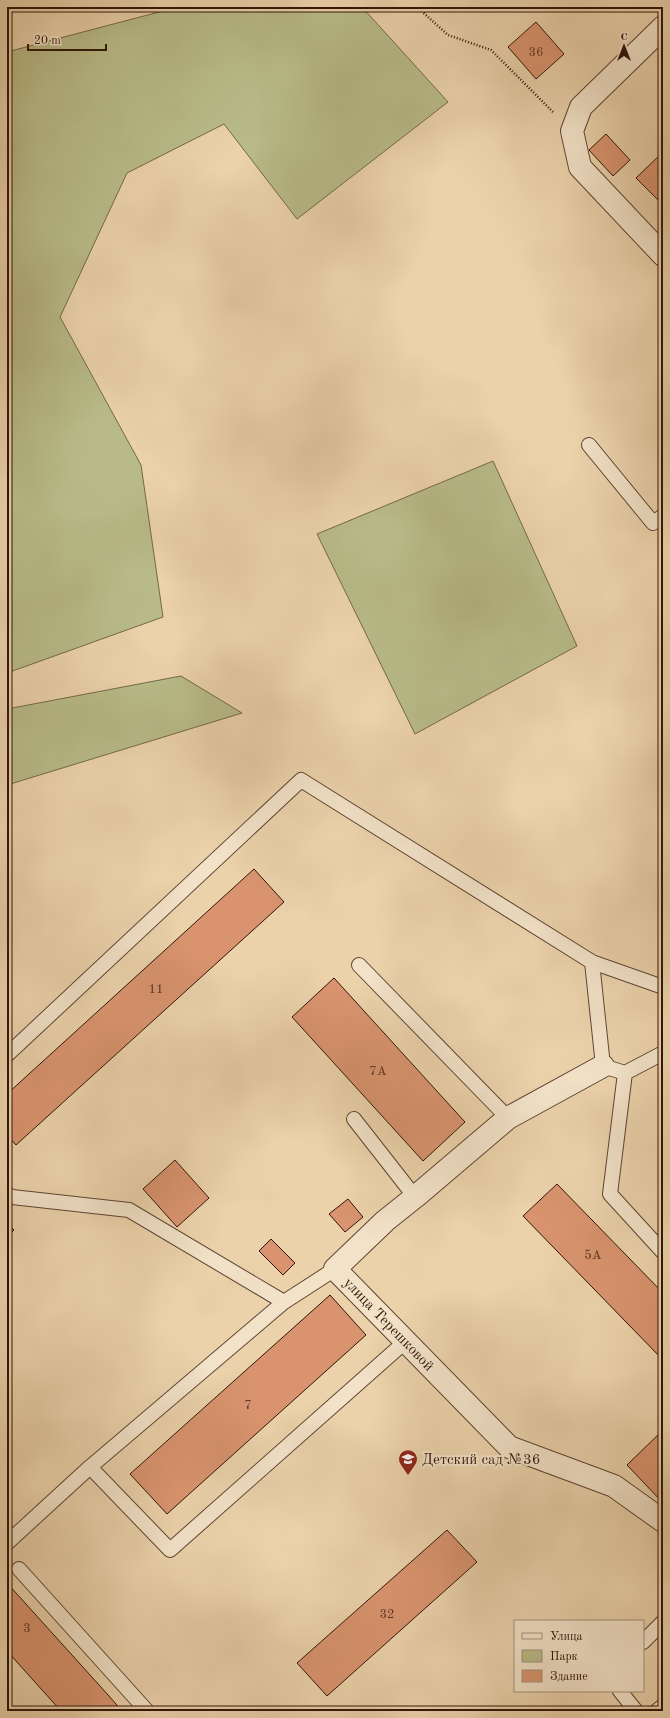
<svg xmlns="http://www.w3.org/2000/svg" width="670" height="1718" font-family="'Old Standard TT',serif">
<style>
.green{fill:#b8bb88;stroke:#746848}
.building{fill:#d9946f;stroke:#301509}
.lines{fill:none;stroke-linecap:round;stroke-linejoin:round}
.lane-casing{stroke:#5f4432;stroke-width:16}
.street-casing{stroke:#5f4432;stroke-width:24}
.path{stroke:#301509;stroke-width:2.5;stroke-dasharray:1 2;stroke-linecap:butt}
.lane{stroke:#f2e2c8;stroke-width:14}
.street{stroke:#f2e2c8;stroke-width:22}
.labels{text-anchor:middle;stroke-width:4;stroke-linejoin:round;paint-order:stroke}
.number-label{font-size:13px;fill:#5a3522}
.street-label{font-size:15px;fill:#301509;stroke:#f2e2c8}
.poi-label{font-size:15px;fill:#301509;stroke:#f2e2c8;text-anchor:start}
</style>
<rect width="100%" height="100%" fill="#ebd2ab"/>
<filter id="stains"><feTurbulence type="fractalNoise" baseFrequency=".005" numOctaves="4"/><feColorMatrix values="0 0 0 0 .2 0 0 0 0 .09 0 0 0 0 .02 0 0 0 .5 -.17"/></filter>
<radialGradient id="worn" r=".72"><stop offset=".6" stop-color="#630" stop-opacity="0"/><stop offset="1" stop-color="#630" stop-opacity=".3"/></radialGradient>
<!-- green -->
<path class="green" d="M178 7H362L448 102 297 219 224 124 127 173 60 317 141 465 163 617 7 673V52Z
M493 461 577 646 415 734 317 534Z
M181 676 242 713 7 785V709Z"/>
<!-- building -->
<path class="building" d="M536 22 564 54 536 79 508 47Z
M606 134 630 160 613 176 589 150Z
M663 152V205L636 178Z
M254 869 284 902 16 1145 7 1135V1094Z
M334 978 465 1122 423 1161 292 1017Z
M175 1160 209 1198 177 1227 143 1189Z
M557 1184 663 1293V1360L523 1216Z
M348 1199 363 1217 345 1232 329 1214Z
M7 1223 14 1230 7 1237Z
M271 1239 295 1263 283 1275 259 1251Z
M330 1295 366 1335 167 1514 130 1474Z
M663 1430V1503L627 1465Z
M447 1530 477 1562 327 1696 297 1663Z
M7 1583 109 1696 122 1711H61L7 1651Z
M397 1706 401 1711H391Z"/>
<g class="lines">
<!-- lane casing -->
<g class="lane-casing">
<path id="lane" d="M589 445 653 523 663 516
M592 962 603 1066 625 1073 663 1053
M359 965 508 1118
M7 1055 301 780 592 962 663 987
M625 1073 610 1194 663 1252
M354 1119 415 1197
M7 1194 12 1197 129 1210 284 1302
M90 1467 170 1550 406 1341
M7 1543 90 1467 284 1302 335 1269
M19 1569 147 1711
M643 1642 663 1622
M620 1691 636 1711
M657 1711 663 1706"/>
</g>
<!-- street casing -->
<g class="street-casing">
<path id="street" d="M663 27 581 107 572 131 580 167 663 255
M603 1066 508 1118 415 1197 385 1221 335 1269 509 1447 614 1486 663 1521"/>
</g>
<!-- path -->
<path class="path" d="M417 7 448 35 491 50 553 112"/>
<!-- lane -->
<use href="#lane" class="lane"/>
<!-- street -->
<use href="#street" class="street"/>
</g>
<!-- icons -->
<defs>
<g id="school-pin" transform="scale(1)"><path d="M0 17L-7.5 6A9.5 9.5 0 1 1 7.5 6Z" fill="#8f2418" stroke="#f2e2c8"/><path d="M0-5L7-2L0 1L-7-2ZM-4 1L0 2.5L4 1V4Q0 6-4 4Z" fill="#fff"/></g>
</defs>
<g fill-rule="evenodd">
<use href="#school-pin" x="408" y="1459"/>
</g>
<g class="labels">
<!-- number labels -->
<g class="number-label">
<text x="536" y="56">36</text>
<text x="156" y="993">11</text>
<text x="378" y="1075">7А</text>
<text x="593" y="1259">5А</text>
<text x="248" y="1409">7</text>
<text x="387" y="1618">32</text>
<text x="27" y="1632">3</text>
</g>
<!-- street labels -->
<g class="street-label">
<text transform="translate(389 1324) rotate(46)" y="5">улица Терешковой</text>
</g>
<!-- poi labels -->
<g class="poi-label">
<text x="422" y="1464">Детский сад №36</text>
</g>
</g>
<!-- margin -->
<rect width="670" height="1718" fill="none" stroke="#ebd2ab" stroke-width="24"/>
<rect x="8" y="8" width="654" height="1702" fill="none" stroke="#301509" stroke-width="2"/>
<rect x="12" y="12" width="646" height="1694" fill="none" stroke="#301509"/>
<!-- legend -->
<rect x="514" y="1620" width="130" height="72" fill="#f2e2c8" stroke="#a4907c"/>
<rect x="522" y="1633" width="20" height="6" fill="#f2e2c8" stroke="#a4907c"/>
<text x="550" y="1640" font-size="12" fill="#301509">Улица</text>
<rect x="522" y="1650" width="20" height="12" fill="#b8bb88" stroke="#a4907c"/>
<text x="550" y="1660" font-size="12" fill="#301509">Парк</text>
<rect x="522" y="1670" width="20" height="12" fill="#d9946f" stroke="#a4907c"/>
<text x="550" y="1680" font-size="12" fill="#301509">Здание</text>
<!-- north arrow -->
<g transform="translate(624 46)" stroke="#f2e2c8" stroke-width="3" paint-order="stroke">
<path d="M0-3L7 15L0 10L-7 15Z" fill="#301509"/>
<text y="-6" font-size="11" font-weight="bold" text-anchor="middle" fill="#301509">С</text>
</g>
<!-- scale -->
<path d="M28 44v6h78v-6" fill="none" stroke="#301509" stroke-width="2"/>
<text x="34" y="44" font-size="12" fill="#301509" stroke="#f2e2c8" stroke-width="3" paint-order="stroke">20 m</text>
<rect width="100%" height="100%" filter="url(#stains)"/>
<rect width="100%" height="100%" fill="url(#worn)"/>
</svg>
